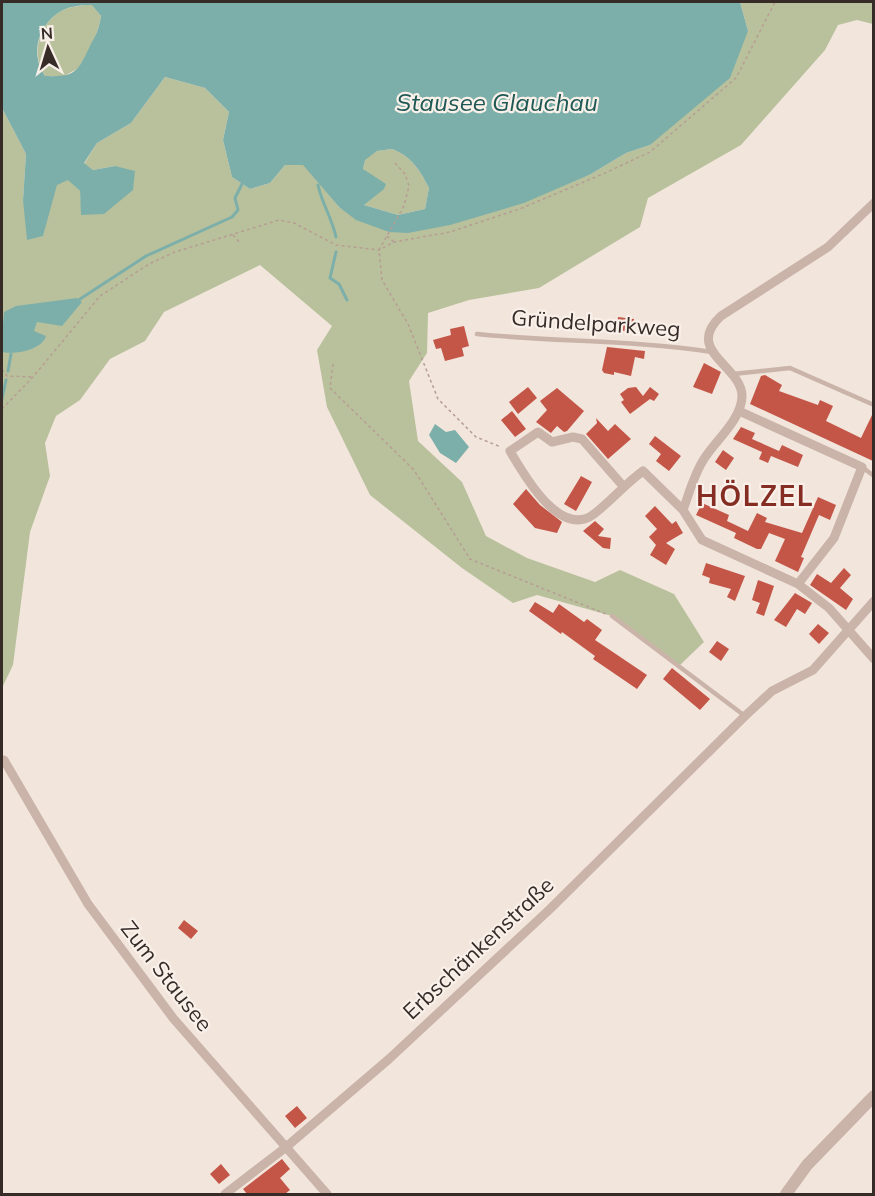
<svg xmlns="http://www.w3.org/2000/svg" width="875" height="1196" font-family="Mulish,sans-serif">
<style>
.green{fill:#b9c19c}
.water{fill:#7cafaa;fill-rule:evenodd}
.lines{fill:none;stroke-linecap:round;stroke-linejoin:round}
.stream{stroke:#7cafaa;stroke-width:3}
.building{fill:#c45648}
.path{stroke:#b69d93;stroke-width:1.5;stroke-dasharray:3 3;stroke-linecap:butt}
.service{stroke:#cab3a8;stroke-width:4.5}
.minor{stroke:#cab3a8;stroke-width:9}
.tertiary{stroke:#cab3a8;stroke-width:12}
.labels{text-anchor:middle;stroke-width:4.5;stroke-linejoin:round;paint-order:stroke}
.street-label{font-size:22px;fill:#372b28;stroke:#f9f0e9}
.water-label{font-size:24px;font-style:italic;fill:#1e5854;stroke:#f9f0e9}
.district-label{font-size:28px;font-weight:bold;letter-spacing:1.5px;fill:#852d22;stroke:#f9f0e9}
</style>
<rect width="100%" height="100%" fill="#f2e5dc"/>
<!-- green -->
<path class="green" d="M740 2H873V24L857 20 838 25 825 50 741 145 648 198 640 227 539 288 469 300 428 313 427 353 409 381 418 441 462 482 486 536 527 558 595 582 620 570 674 594 704 642 680 665 612 616 537 595 513 603 462 568 370 495 327 407 317 350 332 326 260 265 164 312 145 341 110 359 80 400 56 416 45 443 50 476 30 532 13 665 2 688V108L26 154 23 200 43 235 56 185 68 179 80 191 82 215 115 166 93 170 84 164 97 143 131 123 165 77 205 88 229 112 223 140 232 177 250 189 270 183 285 165H304L339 207 389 232 591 174 626 153 650 145 748 31Z
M92 4 101 16C98 35 89 49 81 67L64 76H45C30 53 39 23 63 10 71 6 83 6 92 4Z
M392 149C411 156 420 170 429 188L425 209 398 215 364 205 372 198 374 178 363 169 365 159 377 151Z"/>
<!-- water -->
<path class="water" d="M2 2H740L748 31 730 78 650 145 626 153 591 174 524 203 450 225 408 233 389 232 356 220 339 207 303 165H285L270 183 250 189 232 177 223 140 229 112 205 88 165 77 131 123 97 143 84 163 93 170 115 166 135 171 133 190 104 214 81 215 80 191 68 180 57 185 43 236 27 240 23 200 26 154 2 108ZM92 5 101 16C98 33 96 34 89 48 77 73 75 77 45 76 29 53 39 23 63 10 71 6 83 5 92 5ZM392 149C411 156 420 170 429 188L425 209 398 215 364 205 384 189 386 184 363 169 365 160 377 151Z
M77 298 82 302 62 326 37 322 34 331 46 336C42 350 15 355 2 352 1 338 3 325 4 312L16 306Z
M435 424 446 432 455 430 469 447 456 463 440 453 429 435Z"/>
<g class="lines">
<!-- stream -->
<path class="stream" d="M318 185C322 204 332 218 336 237
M336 252 330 278 339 284 347 300
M80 299 146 256 232 217 238 210 235 198 242 184
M8 371 11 354
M2 399 6 380"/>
</g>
<!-- building -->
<path class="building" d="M618 317 634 319 633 332 617 330Z
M464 326 469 346 462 348 464 356 445 361 441 348 436 349 433 340 451 335 450 329Z
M607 347 645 351 644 359 635 357 631 376 614 372V375L604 373 602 370Z
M704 363 721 372 712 394 693 387Z
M765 375 782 385 779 391 818 405 820 400 833 406 826 421 861 438 873 413V461L750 404 761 376Z
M528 387 537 398 518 414 509 402Z
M636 387 643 396 650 387 659 394 654 401 650 399 630 414 621 402 624 400 620 394 628 388Z
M557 388 584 411 567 431 564 432 557 426 551 433 536 422 547 410 540 401Z
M512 411 526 429 515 437 501 420Z
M596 418 608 431 615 424 631 439 608 459 586 434 597 423Z
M741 427 755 433 752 439 779 451 782 445 803 455 798 467 771 456 768 463 759 459 762 452 733 439Z
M655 436 681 456 669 471 656 461 661 454 649 444Z
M723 450 734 458 726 470 715 462Z
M581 476 592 482 576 511 564 504Z
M526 489 540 505 562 522 557 533 535 528 513 504Z
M818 497 836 505 830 520 819 515 801 557 804 558 798 572 775 561 785 539 769 533 761 549H757L734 538 736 533 696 515 702 503 729 515 727 521 748 531 757 513 767 518 765 522 802 533Z
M655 506 672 524 676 521 683 533 666 543 675 549 666 565 650 555 656 545 649 537 657 529 645 516Z
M595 521 604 529 598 536 611 538 610 549 603 548 583 531Z
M706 563 745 576 735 601 727 597 731 589 709 583 710 578 702 575Z
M844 568 851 575 840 588 853 599 846 610 810 585 817 574 831 583Z
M758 580 774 586 764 616 756 613 760 603 752 600Z
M795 593 812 603 805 614 797 609 786 627 774 620Z
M535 602 553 613 559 604 584 622 587 619 602 630 595 640 647 675 637 689 593 659 595 656 562 632 561 634 529 611Z
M818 624 829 633 819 644 809 634Z
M717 641 729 649 721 661 709 652Z
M672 668 710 699 700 710 663 679Z
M184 920 198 931 191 939 178 928Z
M297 1106 307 1118 295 1128 285 1116Z
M282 1159 290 1169 280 1178 290 1190 285 1194H247L243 1189Z
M221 1164 230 1175 219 1184 210 1174Z"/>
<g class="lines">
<!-- path -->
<path class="path" d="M395 163 405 174 409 186 404 206 379 250 382 280 408 324 438 399 476 437 501 447
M233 235 241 244
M387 236 394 242
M333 364 330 388 414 470 470 559 606 614
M2 369 7 376 33 377
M2 409 33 377 100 296 149 264 175 252 279 220 294 223 336 245 379 250 394 242 450 232 522 208 605 173 650 152 736 78 775 2"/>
<!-- service -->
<path class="service" d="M477 334C555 342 634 340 712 352
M733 374 790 368 874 405
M862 467 874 476
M612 616 745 716"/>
<!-- minor -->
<path class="minor" d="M739 411 862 467 834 538 798 584
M623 486 582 439 573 437 552 442 538 432 510 451C523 473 560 540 594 514 611 501 625 484 643 471L683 510 702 540 798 584 829 608 874 659
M683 510C689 494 694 474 704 459 715 441 741 420 742 397 743 366 683 351 721 316L828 247 874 203
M4 760 88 904 173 1018 327 1194
M225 1194 285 1148 389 1059 550 909 745 716 772 691 813 670 874 601"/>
<!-- tertiary -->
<path class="tertiary" d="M786 1194 807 1165 874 1096"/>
</g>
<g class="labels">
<!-- street labels -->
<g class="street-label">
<text transform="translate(596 323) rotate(4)" y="8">Gründelparkweg</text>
<text transform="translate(478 948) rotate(-43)" y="8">Erbschänkenstraße</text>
<text transform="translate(167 976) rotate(52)" y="8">Zum Stausee</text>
</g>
<!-- water labels -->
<g class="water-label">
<text x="497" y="111">Stausee Glauchau</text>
</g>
<!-- district labels -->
<g class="district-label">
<text x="755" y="506">HÖLZEL</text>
</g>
</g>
<!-- border -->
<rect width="875" height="1196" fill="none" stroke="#372b28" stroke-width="6"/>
<!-- north arrow -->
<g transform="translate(48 48) rotate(356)" stroke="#f9f0e9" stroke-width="4.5" paint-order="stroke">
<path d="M0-4.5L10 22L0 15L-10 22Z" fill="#372b28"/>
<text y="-9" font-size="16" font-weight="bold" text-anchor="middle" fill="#372b28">N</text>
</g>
</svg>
